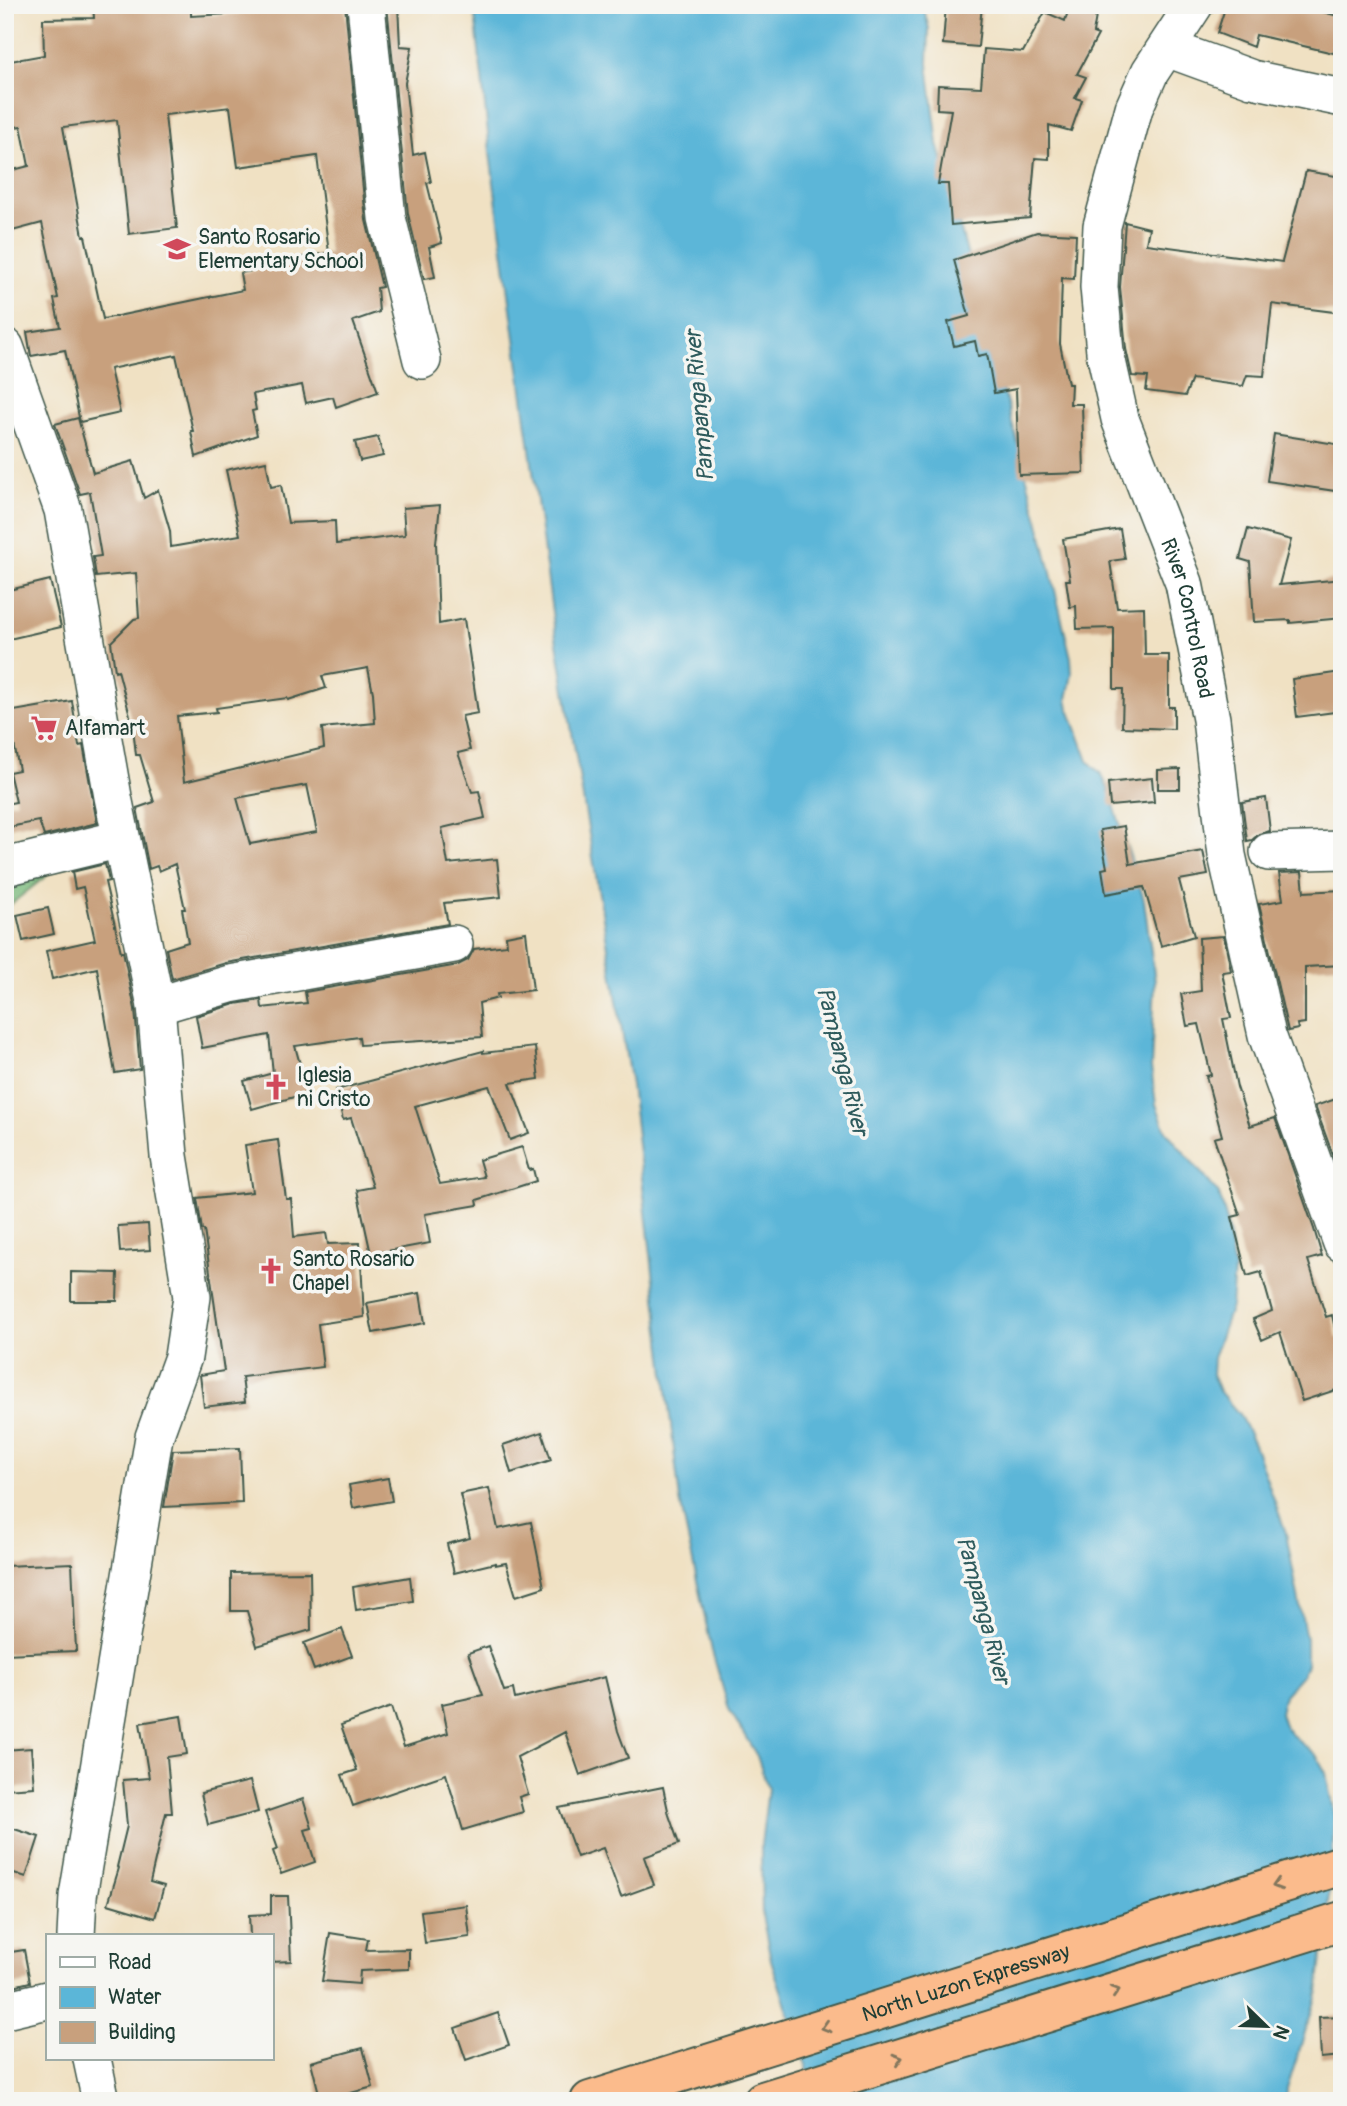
<svg xmlns="http://www.w3.org/2000/svg" width="1347" height="2106" font-family="Pangolin,sans-serif">
<style>
.forest{fill:#79b97a;stroke:#4c7b57;stroke-width:2}
.water{fill:#5bb6d8;stroke:#3d7a86;stroke-width:2}
.building{fill:#c8a07d;fill-rule:evenodd}
.lines{fill:none;stroke-linecap:round;stroke-linejoin:round}
.minor-casing{stroke:#3e5649;stroke-width:40}
.highway-casing{stroke:#3e5649;stroke-width:42}
.minor{stroke:#fff;stroke-width:37}
.highway{stroke:#fbbb8c;stroke-width:38}
.oneway{stroke:#82765c}
.labels{text-anchor:middle;stroke-width:7;stroke-linejoin:round;paint-order:stroke}
.poi-label{font-size:21px;fill:#1f3d34;stroke:#f6f6f2;text-anchor:start}
.street-label{font-size:21px;fill:#1f3d34;stroke:#f6f6f2}
.water-label{font-size:23px;font-style:italic;fill:#2e5b5d;stroke:#f6f6f2}
</style>
<rect width="100%" height="100%" fill="#f6f6f2"/>
<filter id="ink" filterUnits="userSpaceOnUse"><feTurbulence type="fractalNoise" baseFrequency=".0143" numOctaves="2"/><feDisplacementMap in="SourceGraphic" scale="14" xChannelSelector="R" yChannelSelector="G"/><feConvolveMatrix kernelMatrix="1 2 1 2 8 2 1 2 1" color-interpolation-filters="sRGB"/></filter>
<filter id="wash" filterUnits="userSpaceOnUse"><feTurbulence type="fractalNoise" baseFrequency=".00686" numOctaves="4" result="noise"/><feDisplacementMap in="SourceGraphic" scale="28" xChannelSelector="R" yChannelSelector="G"/><feGaussianBlur stdDeviation="1.57" result="paint"/><feColorMatrix in="noise" values="0 0 0 0 0 0 0 0 0 0 0 0 0 0 0 0 0 1.4 0 .05"/><feComposite in="paint" operator="in"/></filter>
<g filter="url(#wash)">
<rect width="100%" height="100%" fill="#f0e1c3"/>
<!-- forest -->
<path class="forest" d="M35 833 46 876 5 909V850Z"/>
<!-- water -->
<path class="water" d="M474 5H923L929 29 928 64 938 144 1042 535 1071 658 1072 674 1067 699 1069 709 1088 761 1102 775 1111 796 1144 900 1155 981 1151 1068 1156 1104 1166 1131 1219 1194 1226 1218 1234 1270 1231 1306 1213 1358 1212 1374 1219 1391 1239 1414 1254 1444 1286 1533 1306 1639V1664L1302 1675 1284 1695 1280 1713 1284 1725 1292 1735 1316 1755 1326 1773 1334 1816 1332 1868 1318 1992 1287 2089 1286 2101H818L771 1960 762 1915 761 1845 768 1789 757 1756 729 1709 712 1651 680 1501 631 1085 553 619 491 161Z"/>
<g id="blocks">
<!-- building -->
<path class="building" d="M93 5H191V16L271 12V5H345L366 220 382 287 377 288 379 312 353 321 378 392 336 407 333 397 306 403 302 385 253 394 256 410 252 411 257 435 196 457 191 431H193L176 355 110 369 120 413 80 422 65 350 31 356 27 332 60 327 54 299 58 298 42 223 5 233V172L29 166 21 126 10 128 5 96V62L44 55 43 19 94 18ZM230 107 238 167 317 156 329 253 263 264 262 269 240 273 243 290 103 319 85 236H83L63 127 117 120 129 234 177 228 165 115Z
M387 5H398L400 46 412 47 405 83 413 155 425 152 431 182 427 183 442 243 429 247 435 277 424 279 408 214Z
M946 5H982L978 47 943 44Z
M1070 5H1098L1093 33 1098 35 1077 74 1086 77 1075 98 1082 100 1071 131 1049 125V159L1035 158 1030 218 951 225 948 184H938L951 110 937 109 938 85 981 87 984 49 1023 52 1045 12 1065 21Z
M1226 5H1296L1342 17V55L1256 35 1253 47 1217 33Z
M1306 171 1342 177V313L1272 304 1264 376 1247 375 1243 386 1192 379 1185 396 1146 391 1148 377 1132 376 1126 349 1120 287 1125 222 1149 228 1146 244 1282 262Z
M1037 232 1076 234 1074 279 1062 278 1060 344 1068 384H1071L1070 404H1082L1084 473 1019 475 1016 389 994 393 987 354 978 356 975 341 954 346 948 322 969 316 954 260Z
M78 418 93 473 133 461 144 498 158 490 170 531 171 547 240 535 226 470 266 461 271 487 281 485 288 523 335 521 336 544 405 535 403 508 440 505 436 543 439 624 464 619 478 713 462 716 470 750 458 753 472 792 479 791 485 818 442 828 448 864 497 859 501 897 444 903 448 924 226 963 172 979 166 949 188 942 182 909H185L175 864 159 871 157 866 149 869 137 808 154 802 140 755H136L133 727 118 670 115 671 111 642 134 619 139 618 136 573 96 577 93 557 101 556 90 492 80 494 55 424ZM368 668 373 693 375 723 322 728 324 748 184 782 177 716 217 712 216 708 287 698 288 700 326 688 322 676ZM307 785 317 832 250 844 237 798Z
M1274 434 1342 445V492L1267 481Z
M378 437 383 456 360 461 355 442Z
M1120 529 1125 559 1110 561 1117 608 1144 607 1145 655H1169V707H1174V729L1122 727 1123 689H1114V628L1077 629 1076 606 1070 607 1066 580H1070L1063 539Z
M1248 529 1291 540 1279 585 1342 579V618L1290 623V620L1254 622 1250 562 1240 559Z
M50 580 61 627 5 640V591Z
M1342 672V711L1297 717 1292 679Z
M72 701 79 746 83 745 97 823 44 836 39 821 5 828V804L16 802 9 772 19 770 8 712Z
M1180 769V789H1158V770Z
M1152 778 1154 802 1110 806 1108 783Z
M1266 798 1270 831 1259 834 1252 840 1247 841 1242 802Z
M1124 826 1130 864 1203 851 1208 875 1179 880 1194 936 1161 946 1144 887 1106 894 1102 869 1107 868 1100 830Z
M105 864 109 881 105 882 121 952 123 951 135 1009 140 1069 115 1073 97 968 52 979 46 951 95 940 83 887 75 889 72 872Z
M1302 872 1304 892 1342 890V965L1305 967V1023L1297 1024 1298 1029 1288 1031 1259 904 1283 900 1279 873Z
M48 908 54 934 23 941 17 915Z
M526 932 533 990 497 994 498 998 479 1003 482 1037 360 1045 359 1037 295 1046 308 1093 252 1109 244 1081 273 1073 269 1035 202 1048 196 1016 235 1004 261 1000 262 1008 307 1003 305 992 458 965 468 960 474 949 507 945 506 936Z
M1224 936 1231 971 1222 972 1231 1018 1223 1019 1237 1087 1250 1126 1275 1118 1314 1229 1322 1256 1308 1260 1326 1317 1332 1315 1337 1338 1342 1336V1388L1302 1401 1280 1332 1262 1340 1253 1319 1272 1311 1261 1272 1247 1276 1232 1217 1240 1215 1214 1138 1222 1136 1206 1076 1211 1075 1199 1024 1187 1026 1181 994 1201 991 1199 938Z
M535 1047 539 1079 510 1083 529 1133 510 1140 489 1086 415 1106 440 1184 484 1177 479 1160 522 1147 529 1170 533 1169 536 1181 477 1200 478 1205 425 1214 430 1243 371 1254 357 1190 373 1187 351 1118 343 1120 336 1090 483 1051V1053Z
M1342 1097V1180L1315 1106Z
M278 1140 286 1199H291L294 1237 326 1233 328 1244 360 1243 364 1317 318 1324 323 1367 242 1377 245 1402 204 1407 200 1375 224 1371 204 1230H202L197 1198 252 1192 245 1145Z
M148 1224 150 1250 120 1252 118 1226Z
M71 1272 118 1273 117 1301H71Z
M420 1293 425 1323 373 1333 367 1303Z
M542 1432 551 1460 511 1473 503 1445Z
M240 1448 242 1503 164 1507 173 1450Z
M388 1478 392 1501 353 1508 349 1485Z
M489 1488 498 1529 531 1522 544 1587 516 1596 506 1563 495 1565V1563L454 1573 447 1544 470 1538 460 1494Z
M72 1563 76 1651 5 1654V1566Z
M310 1572 311 1630 257 1646 247 1611H231V1573Z
M410 1577 413 1601 356 1610 353 1587Z
M342 1629 352 1656 314 1670 304 1643Z
M488 1646 504 1691 513 1689 515 1699 605 1677 618 1731 628 1758 580 1775 565 1732 517 1757 528 1794 519 1797 523 1812 463 1830 446 1774 353 1806 342 1775 357 1770 341 1725 391 1707 404 1747 448 1733 442 1704 483 1695 468 1653Z
M181 1716 187 1754 167 1757 172 1813H166L150 1882 164 1886 155 1918 108 1904 119 1868 117 1867 127 1826 123 1780 149 1778 140 1723Z
M31 1748 34 1787 5 1789V1750Z
M250 1781 258 1812 208 1825 201 1793Z
M663 1787 669 1815 679 1844 644 1857 654 1885 621 1897 603 1848 577 1857 559 1808Z
M303 1799 312 1828 305 1830 315 1862 281 1874 273 1851 278 1849 265 1812Z
M5 1826 39 1837 26 1877 5 1870Z
M271 1896H288L291 1961 271 1962V1936H250L249 1915 271 1914Z
M466 1905 470 1937 425 1943 421 1911Z
M330 1933 368 1939 366 1950 409 1949V1969L360 1971 359 1984 322 1981Z
M24 1950 30 1982 5 1988V1953Z
M498 2013 509 2045 466 2060 455 2028Z
M1342 2016V2056L1321 2058 1319 2017Z
M363 2048 373 2087 321 2101 311 2062Z"/>
</g>
</g>
<g filter="url(#ink)">
<use href="#blocks" fill-opacity="0" stroke="#3e5649" stroke-width="2"/>
<g class="lines">
<!-- minor casing -->
<g class="minor-casing">
<g id="minor">
<path d="M366 5 387 218 422 360"/>
<path id="s1" d="M1194 5 1150 72 1134 108 1102 226 1099 287 1105 352 1120 419 1184 583 1211 719 1227 855 1267 1035 1342 1243"/>
<path d="M1167 48 1252 79 1342 98"/>
<path d="M5 347 63 510 113 797 156 1006 169 1156 192 1297 183 1357 154 1437 78 1896 76 1936"/>
<path d="M1269 852 1342 850"/>
<path d="M5 867 121 839"/>
<path d="M156 1006 230 984 454 944"/>
<path d="M5 2010 47 2000"/>
<path d="M92 2059 101 2101"/>
</g>
</g>
<!-- highway casing -->
<g class="highway-casing">
<g id="highway">
<path id="s2" d="M590 2101 1342 1865"/>
<path d="M763 2101 1342 1921"/>
</g>
</g>
<!-- minor -->
<use href="#minor" class="minor"/>
<!-- highway -->
<use href="#highway" class="highway"/>
</g>
<!-- one-way arrows -->
<defs><path id="oneway-chevron" d="M-2-3.5L2.5 0L-2 3.5" fill="none" stroke-width="1.6" stroke-linecap="round" stroke-linejoin="round" transform="scale(1.75)"/></defs>
<g class="oneway">
<use href="#oneway-chevron" transform="translate(1277 1885) rotate(163)"/>
<use href="#oneway-chevron" transform="translate(1115 1991) rotate(-17)"/>
<use href="#oneway-chevron" transform="translate(826 2027) rotate(163)"/>
<use href="#oneway-chevron" transform="translate(898 2059) rotate(-17)"/>
</g>
</g>
<!-- icons -->
<defs>
<g id="school-bare" transform="scale(2.1)"><path d="M0-5L7-2L0 1L-7-2ZM-4 1L0 2.5L4 1V4Q0 6-4 4Z" fill="#d1495b" stroke="#f6f6f2" stroke-width="2.5" paint-order="stroke"/></g>
<g id="supermarket-bare" transform="scale(2.1)"><path d="M-6-5.5h2.5l.6 2H6L4.5 2H-2.5L-4.4-4H-6ZM-1.5 3.2a1.3 1.3 0 1 0 .1 0ZM3 3.2a1.3 1.3 0 1 0 .1 0Z" fill="#d1495b" stroke="#f6f6f2" stroke-width="2.5" paint-order="stroke"/></g>
<g id="church-bare" transform="scale(2.1)"><path d="M-1.2-6h2.4v3.5h3.3v2.4h-3.3V6h-2.4V-.1h-3.3v-2.4h3.3Z" fill="#d1495b" stroke="#f6f6f2" stroke-width="2.5" paint-order="stroke"/></g>
</defs>
<g fill-rule="evenodd">
<use href="#school-bare" x="177" y="249"/>
<use href="#supermarket-bare" x="44" y="728"/>
<use href="#church-bare" x="276" y="1087"/>
<use href="#church-bare" x="271" y="1271"/>
</g>
<g class="labels">
<!-- poi labels -->
<g class="poi-label">
<text x="198" y="244">Santo Rosario<tspan x="198" dy="24">Elementary School</tspan></text>
<text x="65" y="735">Alfamart</text>
<text x="297" y="1082">Iglesia<tspan x="297" dy="24">ni Cristo</tspan></text>
<text x="292" y="1266">Santo Rosario<tspan x="292" dy="24">Chapel</tspan></text>
</g>
<!-- street labels -->
<g class="street-label">
<text dy="7" stroke="none"><textPath href="#s1" startOffset="648">River Control Road</textPath></text>
<text dy="7" stroke="none"><textPath href="#s2" startOffset="394">North Luzon Expressway</textPath></text>
</g>
<!-- water labels -->
<g class="water-label">
<text transform="translate(699 406) rotate(-95)" y="8">Pampanga River</text>
<text transform="translate(843 1061) rotate(76)" y="8">Pampanga River</text>
<text transform="translate(984 1610) rotate(75)" y="8">Pampanga River</text>
</g>
</g>
<!-- margin -->
<rect width="1347" height="2106" fill="none" stroke="#f6f6f2" stroke-width="28"/>
<!-- legend -->
<rect x="46" y="1934" width="228" height="126" fill="#f6f6f2" stroke="#a0aca6" stroke-width="2"/>
<rect x="60" y="1957" width="35" height="10" fill="#ffffff" stroke="#a0aca6" stroke-width="2"/>
<text x="108" y="1969" font-size="21" fill="#1f3d34">Road</text>
<rect x="60" y="1987" width="35" height="21" fill="#5bb6d8" stroke="#a0aca6" stroke-width="2"/>
<text x="108" y="2004" font-size="21" fill="#1f3d34">Water</text>
<rect x="60" y="2022" width="35" height="21" fill="#c8a07d" stroke="#a0aca6" stroke-width="2"/>
<text x="108" y="2039" font-size="21" fill="#1f3d34">Building</text>
<!-- north arrow -->
<g transform="translate(1266 2026) rotate(113)" stroke="#f6f6f2" stroke-width="5" paint-order="stroke">
<path d="M0-5L12 26L0 18L-12 26Z" fill="#1f3d34"/>
<text y="-10" font-size="19" font-weight="bold" text-anchor="middle" fill="#1f3d34">N</text>
</g>
</svg>
